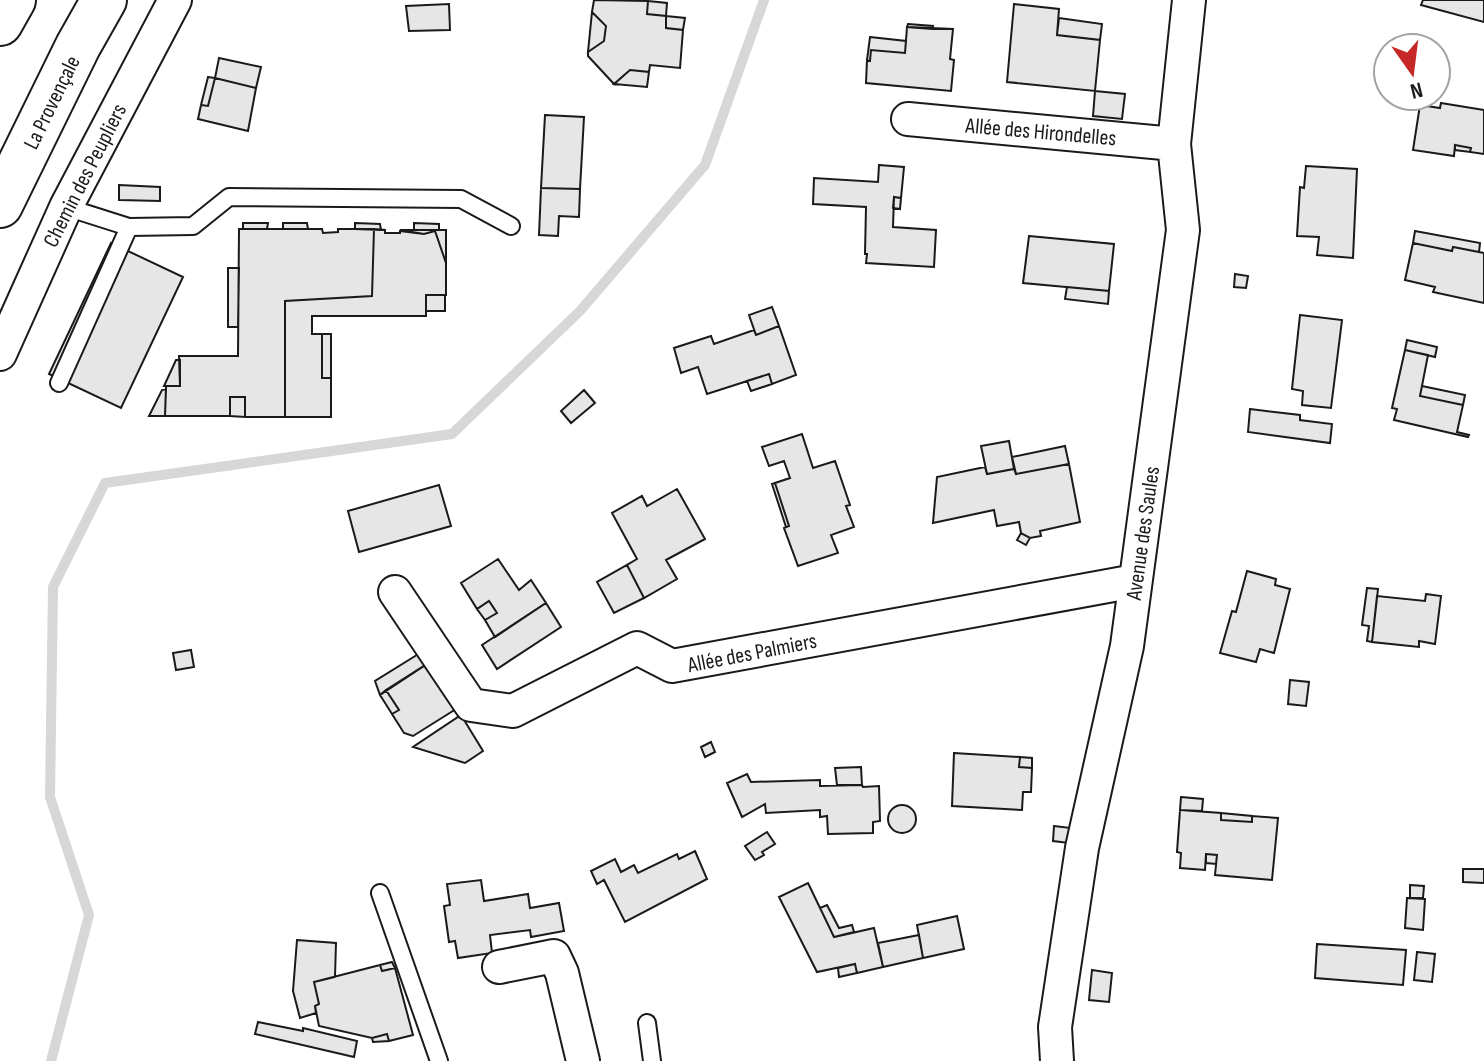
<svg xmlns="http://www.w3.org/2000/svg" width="1484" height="1061" font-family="'Sofia Sans Condensed',sans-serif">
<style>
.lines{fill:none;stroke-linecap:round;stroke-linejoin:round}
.stream{stroke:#d7d7d7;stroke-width:10}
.building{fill:#e6e6e6;stroke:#1a1a1a;stroke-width:2}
.lane-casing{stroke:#1a1a1a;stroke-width:20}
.street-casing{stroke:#1a1a1a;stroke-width:36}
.highway-casing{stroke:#1a1a1a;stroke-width:48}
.lane{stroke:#fff;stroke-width:16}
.street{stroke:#fff;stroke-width:32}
.highway{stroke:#fff;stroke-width:44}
.labels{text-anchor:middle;stroke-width:6;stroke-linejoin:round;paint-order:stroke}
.street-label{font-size:22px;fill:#1a1a1a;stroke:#fff}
</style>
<rect width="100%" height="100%" fill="#fff"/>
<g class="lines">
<!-- stream -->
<path class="stream" d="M51 1061 89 915 50 797 53 587 105 483 452 434 580 311 705 165 764 0"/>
</g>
<!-- building -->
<path class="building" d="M594 0 648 1 647 14 666 16V28L683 30 680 68 650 65 649 72 630 70 614 84 588 56V52L604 41 606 26 592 12Z
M1423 0H1484V22L1421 5Z
M648 1 667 3 666 16 647 14Z
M449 4 450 30 409 31 406 6Z
M1014 4 1059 9 1057 35 1100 40 1095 91 1007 82Z
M592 12 606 26 604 41 588 52Z
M666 16 685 18 683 30 666 28Z
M1059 18 1102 24 1100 40 1057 35Z
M908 24 933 26 932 29 907 27Z
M907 27 953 29 950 59 954 60 951 91 866 83 867 60 870 61 871 50 905 53Z
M870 37 906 41 905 53 871 50 870 61 867 60Z
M219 58 261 67 256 88 215 78Z
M630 70 649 72 647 87 614 84Z
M208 77 215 78 208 106 201 105Z
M215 78 256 88 248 131 198 119 201 105 208 106Z
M1095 91 1125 94 1122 119 1093 116Z
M1441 103 1484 110V154L1470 152 1471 148 1455 145 1454 156 1413 150 1420 105 1440 108Z
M545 115 584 117 580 189 541 188Z
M1455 145 1471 148 1470 152 1455 150Z
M879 165 904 167 901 198 894 197 893 227 936 230 934 267 866 263 867 254H865L866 207 813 204 814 178 878 182Z
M1306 166 1357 169 1353 258 1317 255 1319 237 1297 236 1300 187 1304 188Z
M119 185 160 187V201L119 200Z
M541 188 580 189 579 217 559 216 558 236 539 235Z
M894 197 901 198 900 209 893 208Z
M243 223H268L267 229H243Z
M283 223H307L308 229H283Z
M355 223 380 224 381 230 355 229Z
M414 223 439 224V230H414Z
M239 229H322L323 233 338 232V229H374L372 296 285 301V417H245V397H230V416H165L166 386H180L179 356H238Z
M374 229 385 230V233H400V231L424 234 435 231 446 263V295H426V316H312V334H322V378H331V417H285V301L372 296Z
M400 230H446V263L435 231 424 234Z
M1415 231 1480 243 1479 252 1453 247 1452 251 1413 243Z
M1029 236 1114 244 1109 291 1023 283Z
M111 243 183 277 121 408 49 374Z
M1413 243 1452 251 1453 247 1484 253V303L1433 292 1435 287 1405 280Z
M228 268H239L238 327H228Z
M1235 274 1248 276 1246 288 1234 287Z
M1067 287 1109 291 1108 304 1065 299Z
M426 295H445V311H426Z
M772 307 779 326 756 335 749 315Z
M1300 315 1342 320 1331 408 1302 405 1303 391 1292 389Z
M779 326 796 375 772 384 769 374 707 394 698 367 681 373 674 348 711 336 714 344 754 330 756 335Z
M322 334H331V378H322Z
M1407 340 1437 347 1435 357 1405 350Z
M1405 350 1428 355 1420 396 1463 405 1457 432 1469 435 1468 437 1394 420 1397 409 1392 408Z
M176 360H180V386H164Z
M769 374 772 384 751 391 747 381Z
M1422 386 1465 395 1463 405 1420 396Z
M166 389 165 416H149L162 390Z
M584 390 595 403 571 423 561 411Z
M230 397H245V417L230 416Z
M1250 409 1300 415V420L1332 424 1330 443 1248 432Z
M802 434 813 468 835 461 850 505 846 506 854 527 831 535 838 553 798 566 784 528 789 526 775 483 790 478 784 461 769 466 762 447Z
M1009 441 1014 469 987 474 981 446Z
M1065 446 1069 464 1016 474 1012 457Z
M1069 464 1080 522 1040 531 1041 536 1030 538 1021 533 1019 522 997 526 994 510 933 523 937 477 985 467 987 474 1014 469 1016 474Z
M775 483 789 526 786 527 772 484Z
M439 485 451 526 359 552 348 511Z
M677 489 705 539 666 560 677 579 644 598 627 565 637 559 612 513 642 496 647 506Z
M1021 533 1030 538 1026 545 1017 540Z
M498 559 519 590 531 580 546 603 495 637 485 620 497 613 489 601 477 609 461 583Z
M627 565 644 598 614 613 597 582Z
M1247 571 1276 579 1275 585 1290 589 1274 653 1260 649 1256 662 1220 653 1232 611 1236 612Z
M1367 588 1378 589 1372 642 1367 641 1369 626 1362 625Z
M1426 594 1441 596 1435 644 1419 641V647L1372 642 1377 596 1425 601Z
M489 601 497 613 485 620 477 609Z
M546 603 561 627 497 669 482 645Z
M191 650 194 667 176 670 173 653Z
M420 653 427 664 380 695 375 681Z
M427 664 456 709 413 736 404 733 392 714 399 710 386 690Z
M1290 680 1309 682 1306 706 1288 704Z
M386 690 399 710 392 714 380 695Z
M461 715 483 751 465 763 413 747Z
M711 742 715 752 705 757 701 747Z
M954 753 1020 757 1019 767 1032 768 1031 792H1023L1022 810 952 806Z
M1020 757 1032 758V768L1019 767Z
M861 767 862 785H837L835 768Z
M747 774 751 782 820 780V786L862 785 863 787 879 786 880 821 873 822V833L828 834 827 816 820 817V810L766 813 765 804 742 817 727 783Z
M1181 797 1203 799 1202 811 1180 810Z
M888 819a14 14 0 1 1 28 0a14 14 0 1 1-28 0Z
M1180 810 1221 813V820L1252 822V816L1278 818 1272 880 1215 875 1217 855 1206 854 1205 870 1180 868 1181 853 1177 852Z
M1221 813 1252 816V822L1221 820Z
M1054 826 1071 828 1069 843 1053 841Z
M767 832 775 844 762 852 764 855 755 860 745 846Z
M695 851 707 879 625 922 604 880 597 884 591 871 615 859 621 872 634 865 638 873 677 854 679 859Z
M1206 854 1217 855 1216 864 1206 863Z
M1463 869H1484V883L1463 882Z
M481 880 484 901 528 894 530 908 559 903 564 931 531 937 530 930 490 935 492 953 458 958 455 941 449 942 444 906 450 905 447 884Z
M808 883 834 937 874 928 883 967 857 973 855 964 817 972 779 897Z
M1410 885 1424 886 1423 898H1410Z
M1407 898 1425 899 1423 930 1405 928Z
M827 905 839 928 852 925 854 932 834 937 820 908Z
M957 916 964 949 923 958 917 925Z
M919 935 923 958 883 967 878 943Z
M297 940 336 943 335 977 314 982 319 1004 315 1006 316 1013 300 1018 293 991Z
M1317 944 1406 950 1403 985 1315 978Z
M1417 952 1435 954 1432 982 1414 980Z
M392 962 395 968 382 971 380 965Z
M855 964 857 973 839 977 838 968Z
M380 965 382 971 395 968 413 1035 389 1041 387 1034 372 1038 319 1026 315 1006 319 1004 314 982Z
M1092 970 1112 973 1109 1002 1089 1000Z
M258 1022 303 1031V1028L357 1041 354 1057 255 1034Z
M387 1034 389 1041 373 1042 372 1038Z"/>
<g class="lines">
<!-- lane casing -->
<g class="lane-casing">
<path id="lane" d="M66 207 129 227 193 226 229 197 461 199 511 226
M59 383 129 227
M380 893 439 1061
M647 1023 652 1061"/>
</g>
<!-- street casing -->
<g class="street-casing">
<path id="street" d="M908 119 1174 144
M0 354 66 207 175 0
M395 592 471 705 513 711 637 648 672 666 1135 581
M499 967 554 956 562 973 583 1061
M1057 1061 1055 1027 1082 848 1127 646 1183 230 1174 144 1189 0"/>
</g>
<!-- highway casing -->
<g class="highway-casing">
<path id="highway" d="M0 23 13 0
M0 205 78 46 104 0"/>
</g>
<!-- lane -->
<use href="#lane" class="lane"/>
<!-- street -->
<use href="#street" class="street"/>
<!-- highway -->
<use href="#highway" class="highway"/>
</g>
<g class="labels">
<!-- street labels -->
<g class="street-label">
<text transform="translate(51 102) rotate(-64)" y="8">La Provençale</text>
<text transform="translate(1041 131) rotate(5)" y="8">Allée des Hirondelles</text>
<text transform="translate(84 175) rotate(-63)" y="8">Chemin des Peupliers</text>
<text transform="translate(1142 533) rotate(-82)" y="8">Avenue des Saules</text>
<text transform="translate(752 652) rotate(-11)" y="8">Allée des Palmiers</text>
</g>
</g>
<!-- north arrow -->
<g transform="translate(1412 72) rotate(166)"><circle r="38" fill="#ffffff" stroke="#a3a3a3" stroke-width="2"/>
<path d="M0-6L14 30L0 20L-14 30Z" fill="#c62828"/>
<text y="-12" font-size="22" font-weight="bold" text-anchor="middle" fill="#1a1a1a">N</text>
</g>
</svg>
